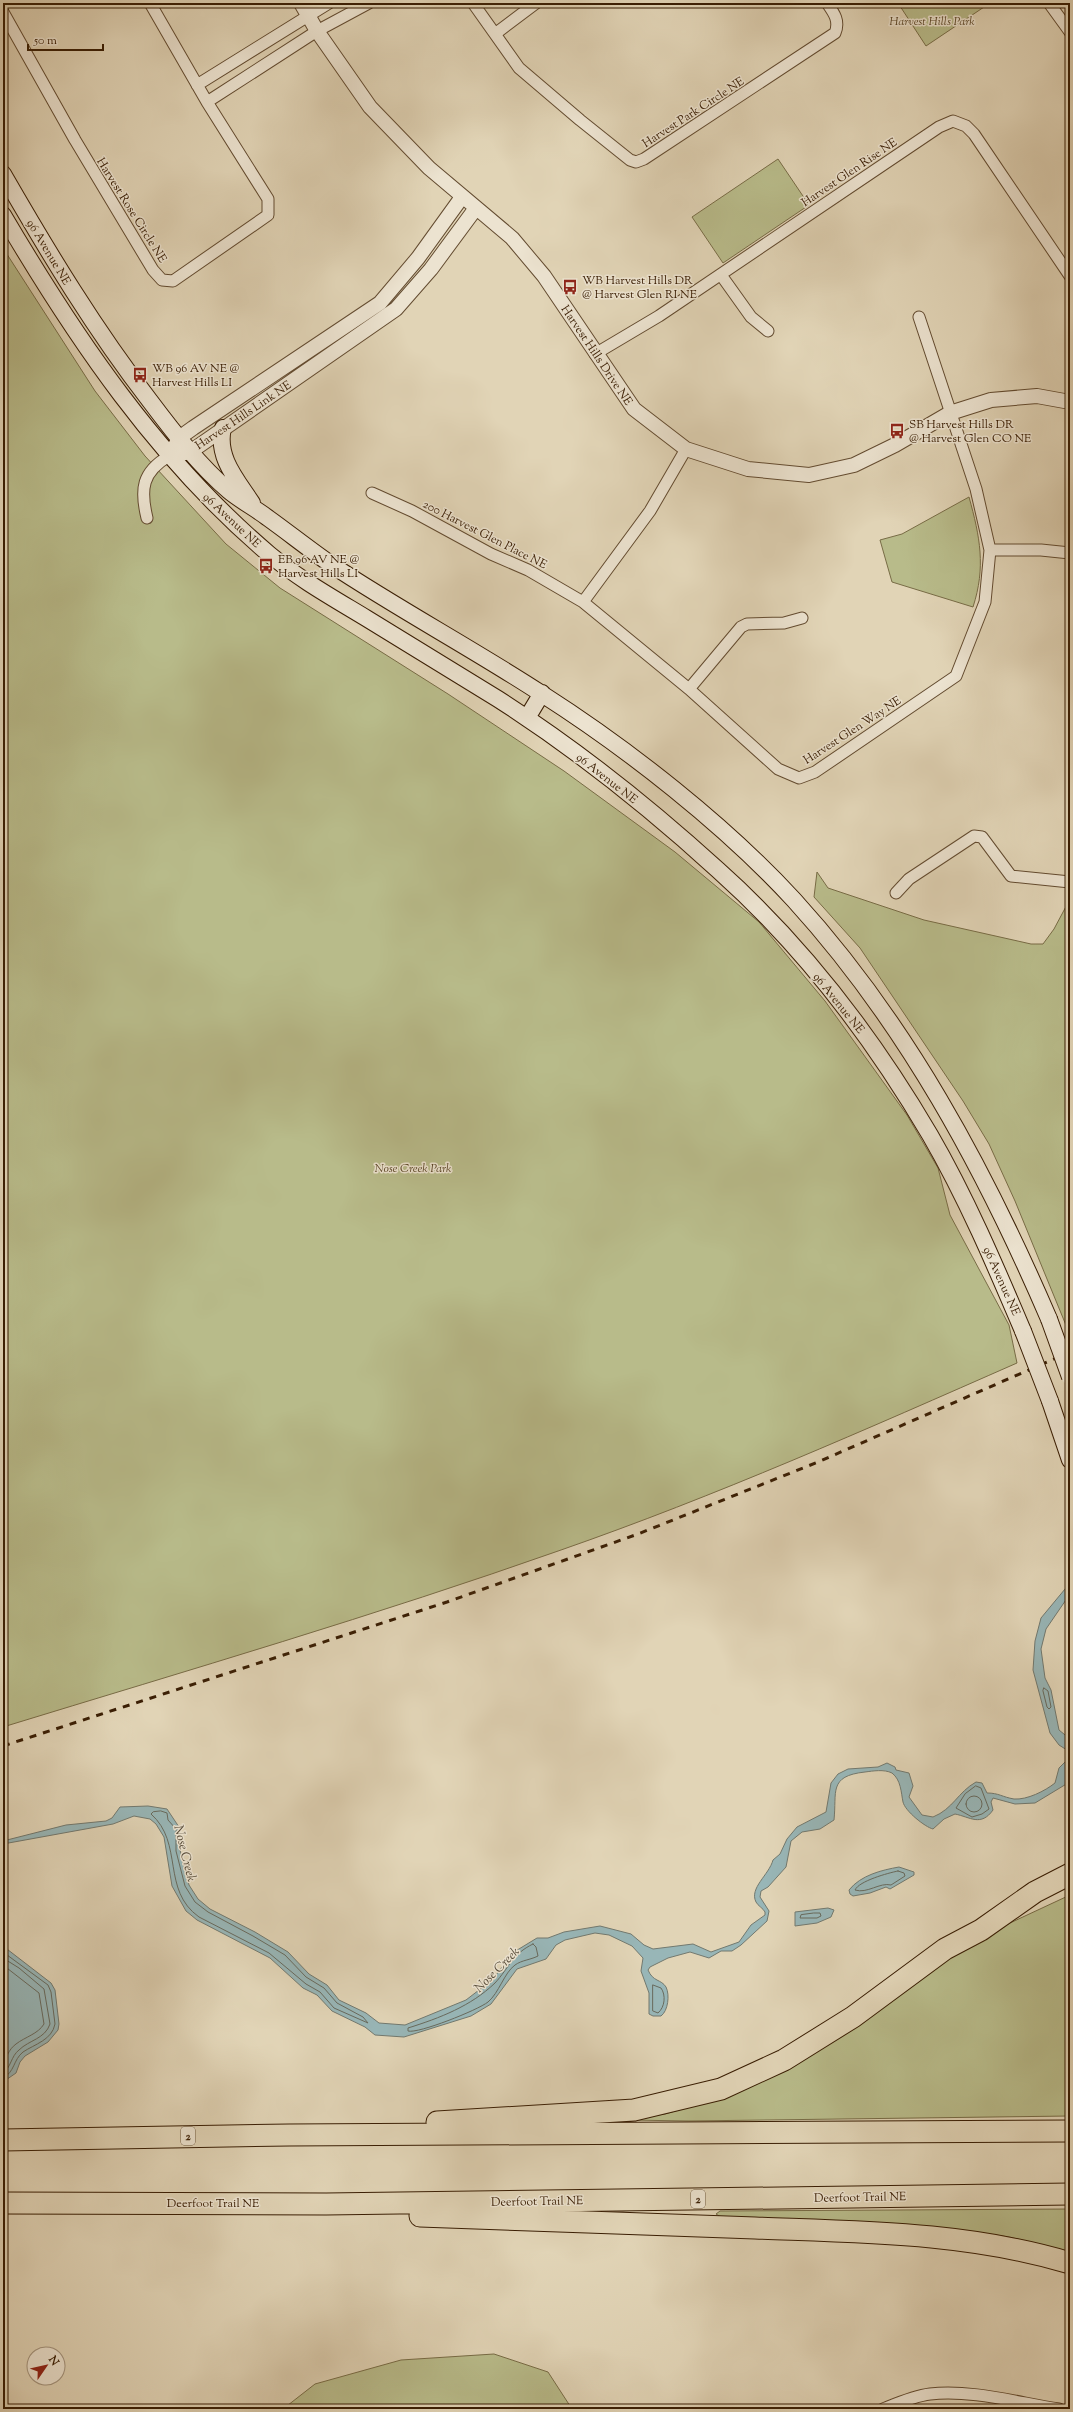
<svg xmlns="http://www.w3.org/2000/svg" width="1073" height="2412" font-family="'Sorts Mill Goudy',serif">
<style>
.green{fill:#b8bb8a;stroke:#786c46}
.water{fill:#98b6b7;stroke:#72796f}
.lines{fill:none;stroke-linecap:round;stroke-linejoin:round}
.shore{stroke:#686a5d;stroke-width:1}
.minor-casing{stroke:#634b30;stroke-width:13}
.tertiary-casing{stroke:#634b30;stroke-width:16}
.secondary-casing{stroke:#391d03;stroke-width:18}
.motorway-casing{stroke:#391d03;stroke-width:23}
.minor{stroke:#ece3d0;stroke-width:11}
.tertiary{stroke:#ece3d0;stroke-width:14}
.secondary{stroke:#ece3d0;stroke-width:16}
.motorway{stroke:#e1d4b6;stroke-width:21}
.rail{stroke:#391d03;stroke-width:3;stroke-dasharray:7 7;stroke-linecap:butt}
.secondary-bridge-casing{stroke:#391d03;stroke-width:18;stroke-linecap:butt}
.secondary-bridge{stroke:#ece3d0;stroke-width:16}
.labels{text-anchor:middle;stroke-width:3;stroke-linejoin:round;paint-order:stroke}
.shield{fill:#ece3d0;stroke:#6f5840;stroke-width:1}
.shield-label{font-size:11px;font-weight:bold;fill:#391d03}
.park-label{font-size:12px;font-style:italic;fill:#594425;stroke:#ece3d0}
.street-label{font-size:12px;fill:#391d03;stroke:#ece3d0}
.poi-label{font-size:12px;fill:#391d03;stroke:#ece3d0;text-anchor:start}
.water-label{font-size:13px;font-style:italic;fill:#564b39;stroke:#ece3d0}
</style>
<rect width="100%" height="100%" fill="#e1d4b6"/>
<filter id="stains"><feTurbulence type="fractalNoise" baseFrequency=".005" numOctaves="4"/><feColorMatrix values="0 0 0 0 .2 0 0 0 0 .09 0 0 0 0 .02 0 0 0 .5 -.17"/></filter>
<radialGradient id="worn" r=".72"><stop offset=".6" stop-color="#630" stop-opacity="0"/><stop offset="1" stop-color="#630" stop-opacity=".3"/></radialGradient>
<!-- green -->
<path class="green" d="M898 3H990L926 46Z
M778 159 809 205 723 263 692 217Z
M3 248 95 391 145 456 226 544 280 588 448 694 564 771 675 852 759 922 825 1001 907 1115 938 1168 950 1215 1009 1325 1017 1363C867 1429 716 1496 561 1550 377 1615 189 1670 3 1727Z
M969 497C980 537 986 567 973 607L892 582 880 540 902 534Z
M817 872 828 888 924 920 1031 944H1043L1054 929 1070 899V1335L1015 1201 989 1144 963 1101 860 948 814 897Z
M1070 1895V2116L689 2121 628 2120 627 2119 665 2114 720 2098 980 1937Z
M1070 2209V2252L1009 2237 961 2230 721 2217 716 2214 720 2211Z
M494 2354 548 2372 572 2409H283L315 2384 401 2360Z"/>
<!-- water -->
<path class="water" d="M1070 1583V1594L1046 1629 1041 1649 1045 1678 1051 1690 1059 1730 1070 1739 1068 1783 1035 1803 1015 1804 993 1798 991 1802 993 1810C981 1827 970 1817 955 1814L944 1819 933 1829C925 1827 905 1811 903 1802 901 1792 901 1780 892 1773 884 1769 873 1771 865 1772 828 1776 837 1792 834 1820L820 1829 802 1832 791 1841 786 1867 768 1887 761 1891 760 1897 769 1911 767 1921 741 1945 732 1951H721L709 1958 690 1952 668 1958 650 1967 648 1970C653 1982 661 1979 666 1987 670 1995 668 2011 661 2016H653L649 2014V1993L641 1971 643 1958 632 1946 609 1935 595 1933 565 1940 556 1945 546 1959 517 1969 491 2004 471 2016 404 2037 375 2035 365 2027 332 2011 317 1995 303 1988 270 1958 197 1920 186 1911 172 1886 164 1837 156 1824 150 1819 134 1816 113 1824 3 1844V1841L66 1825 106 1821 112 1818 120 1807 148 1806 167 1809 179 1827 180 1850 189 1885 198 1899 210 1909 255 1932 288 1952 309 1974 327 1985 339 2000 366 2013 379 2023 405 2025 466 2000 492 1980 514 1952 537 1938H548L564 1932 600 1926 631 1934 644 1945 653 1949 693 1944 711 1952 739 1942 751 1925 765 1915V1912C763 1908 758 1906 756 1902 749 1888 769 1875 773 1860L780 1854 787 1839 797 1827 826 1812 831 1783 838 1774 848 1769 878 1767 887 1763 895 1767 896 1770 909 1773 913 1786 909 1797 922 1815 933 1817C953 1809 958 1792 976 1782L982 1783 987 1793C999 1793 1002 1797 1014 1799 1027 1800 1045 1791 1055 1783L1059 1768 1067 1760 1070 1752 1059 1745 1050 1733 1033 1670 1035 1641 1041 1618Z
M899 1867 914 1872V1875L890 1889 886 1887 870 1893 853 1896 850 1894 849 1890C861 1875 882 1870 899 1867Z
M828 1908 834 1910 831 1917 817 1923 795 1926V1912Z
M3 1946 51 1983 55 1990 59 2024 58 2030 48 2042 25 2056 20 2062 16 2073 3 2082Z"/>
<g class="lines">
<!-- shore -->
<path class="shore" d="M1044 1688 1048 1691 1051 1707 1049 1709 1047 1707 1043 1691Z
M976 1786 981 1788 989 1809 982 1814 972 1817 956 1808 965 1794Z
M966 1804a8 8 0 1 1 16 0a8 8 0 1 1-16 0Z
M161 1811 167 1813 168 1820 176 1829V1851L185 1886 195 1902 208 1912 253 1936 285 1955 306 1977 324 1988 337 2003 363 2017 368 2023 334 2008 320 1992 306 1984 269 1953 199 1917C161 1890 184 1843 151 1814L153 1812Z
M898 1871 904 1873 905 1876 891 1885C880 1882 867 1894 855 1890 859 1881 888 1873 898 1871Z
M814 1913H820L821 1916 817 1918H800L801 1915Z
M533 1944 536 1947 538 1956C530 1960 522 1960 515 1965 504 1973 499 1993 488 2002 478 2010 418 2034 408 2031V2028C440 2018 471 2006 495 1983 509 1968 512 1954 533 1944Z
M3 1952 48 1985 51 1992 55 2024C52 2040 35 2044 23 2052 13 2060 15 2072 3 2078
M3 1958 19 1968 44 1989 50 2024C45 2039 29 2040 19 2050 11 2056 11 2068 3 2073
M3 1965 39 1993 44 2024C38 2034 25 2037 16 2044 8 2050 7 2057 3 2065
M653 1985 661 1988C666 1995 665 2007 658 2013L653 2011Z"/>
<!-- minor casing -->
<g class="minor-casing">
<path id="minor" d="M473 3 519 68 580 120 630 160 636 162 644 159 835 33C840 21 834 13 827 3
M1049 3 1070 32
M3 12 75 140 153 270 162 280 173 281 268 215V199L207 102 150 3
M495 34 536 3
M197 85 329 3
M207 102 317 31 369 3
M721 275 751 317 768 331
M595 354 659 316 939 127 953 121 966 126 974 134 1070 276
M686 449 650 511 583 602 689 689 778 769 799 778 815 772 956 676 985 602 990 550 976 489 919 317
M372 493 412 511 491 554 528 570 583 602
M147 518C140 489 142 472 169 456
M990 550H1041L1070 553
M689 689 741 627 747 624 784 623 802 618
M896 893 909 879 974 836 982 837 1011 876 1070 882
M883 2409C898 2403 914 2396 930 2394 970 2389 1019 2403 1059 2409"/>
</g>
<!-- tertiary casing -->
<g class="tertiary-casing">
<path id="tertiary" d="M301 3 317 31 370 107 429 168 512 238 544 276 634 409 686 449 748 469 809 475 854 465 895 445 950 413 991 400 1037 396 1070 402
M174 448 179 438 193 428 380 303 418 258 462 197
M169 456 190 452 396 309 431 269 476 208"/>
</g>
<!-- secondary casing -->
<g class="secondary-casing">
<path id="secondary" d="M3 174C48 252 95 330 150 401 174 433 199 465 229 491 241 501 255 508 268 518 289 533 310 550 332 565 400 610 473 649 542 694 628 749 725 825 794 900 906 1023 984 1168 1049 1319
M3 215C76 339 158 460 269 554 299 579 333 598 366 618 410 645 454 672 498 699 576 749 650 808 718 870 802 945 873 1038 930 1135 966 1197 995 1265 1023 1331
M223 428C216 457 237 480 252 503
M527 718 542 693
M1050 1401 1070 1460"/>
</g>
<!-- motorway casing -->
<g class="motorway-casing">
<path id="motorway" d="M437 2122 634 2110 721 2089 784 2060 853 2017 945 1949 981 1930 1035 1892 1070 1874
M3 2140 289 2135 1070 2131
M3 2203 326 2204 1070 2194
M420 2216C532 2220 643 2224 755 2228 861 2232 967 2232 1070 2263"/>
</g>
<!-- minor -->
<use href="#minor" class="minor"/>
<!-- tertiary -->
<use href="#tertiary" class="tertiary"/>
<!-- secondary -->
<use href="#secondary" class="secondary"/>
<!-- motorway -->
<use href="#motorway" class="motorway"/>
<!-- rail -->
<path class="rail" d="M3 1746 447 1602 638 1534 818 1462 1070 1352"/>
<!-- secondary-bridge casing -->
<g class="secondary-bridge-casing">
<path id="secondary-bridge" d="M1049 1319 1070 1377
M1023 1331 1050 1401"/>
</g>
<!-- secondary-bridge -->
<use href="#secondary-bridge" class="secondary-bridge"/>
</g>
<!-- icons -->
<defs>
<g id="bus-bare" transform="scale(1.2)"><path d="M-5-6H5V4H4V6H2V4H-2V6H-4V4H-5ZM-3.5-4V0h7V-4ZM-3.5 1.2v1.5H-2V1.2ZM2 1.2v1.5H3.5V1.2Z" fill="#8f2418" stroke="#ece3d0" stroke-width="2.5" paint-order="stroke"/></g>
</defs>
<g fill-rule="evenodd">
<use href="#bus-bare" x="570" y="287"/>
<use href="#bus-bare" x="140" y="375"/>
<use href="#bus-bare" x="897" y="431"/>
<use href="#bus-bare" x="266" y="566"/>
</g>
<g class="labels">
<!-- shield labels -->
<g class="shield">
<rect x="181" y="2127" width="14" height="18" rx="3"/>
<rect x="691" y="2190" width="14" height="18" rx="3"/>
</g>
<g class="shield-label">
<text x="188" y="2140">2</text>
<text x="698" y="2203">2</text>
</g>
<!-- park labels -->
<g class="park-label">
<text x="932" y="25">Harvest Hills Park</text>
<text x="413" y="1172">Nose Creek Park</text>
</g>
<!-- street labels -->
<g class="street-label">
<text transform="translate(693 112) rotate(-33)" y="4">Harvest Park Circle NE</text>
<text transform="translate(849 172) rotate(-34)" y="4">Harvest Glen Rise NE</text>
<text transform="translate(132 210) rotate(58)" y="4">Harvest Rose Circle NE</text>
<text transform="translate(49 252) rotate(59)" y="4">96 Avenue NE</text>
<text transform="translate(597 355) rotate(56)" y="4">Harvest Hills Drive NE</text>
<text transform="translate(243 415) rotate(-34)" y="4">Harvest Hills Link NE</text>
<text transform="translate(232 520) rotate(43)" y="4">96 Avenue NE</text>
<text transform="translate(485 534) rotate(27)" y="4">200 Harvest Glen Place NE</text>
<text transform="translate(852 730) rotate(-33)" y="4">Harvest Glen Way NE</text>
<text transform="translate(607 778) rotate(38)" y="4">96 Avenue NE</text>
<text transform="translate(839 1003) rotate(51)" y="4">96 Avenue NE</text>
<text transform="translate(1002 1281) rotate(66)" y="4">96 Avenue NE</text>
<text transform="translate(860 2197) rotate(-1)" y="4">Deerfoot Trail NE</text>
<text transform="translate(537 2201) rotate(-1)" y="4">Deerfoot Trail NE</text>
<text x="213" y="2207">Deerfoot Trail NE</text>
</g>
<!-- poi labels -->
<g class="poi-label">
<text x="582" y="284">WB Harvest Hills DR<tspan x="582" dy="14">@ Harvest Glen RI NE</tspan></text>
<text x="152" y="372">WB 96 AV NE @<tspan x="152" dy="14">Harvest Hills LI</tspan></text>
<text x="909" y="428">SB Harvest Hills DR<tspan x="909" dy="14">@ Harvest Glen CO NE</tspan></text>
<text x="278" y="563">EB 96 AV NE @<tspan x="278" dy="14">Harvest Hills LI</tspan></text>
</g>
<!-- water labels -->
<g class="water-label">
<text transform="translate(186 1853) rotate(76)" y="5">Nose Creek</text>
<text transform="translate(496 1969) rotate(-45)" y="5">Nose Creek</text>
</g>
</g>
<!-- margin -->
<rect width="1073" height="2412" fill="none" stroke="#e1d4b6" stroke-width="16"/>
<rect x="4" y="4" width="1065" height="2404" fill="none" stroke="#391d03" stroke-width="2"/>
<rect x="8" y="8" width="1057" height="2396" fill="none" stroke="#391d03"/>
<!-- north arrow -->
<g transform="translate(46 2366) rotate(56)"><circle r="19" fill="#ece3d0" stroke="#a4947e"/>
<path d="M0-3L7 15L0 10L-7 15Z" fill="#8f2418"/>
<text y="-6" font-size="11" font-weight="bold" text-anchor="middle" fill="#391d03">N</text>
</g>
<!-- scale -->
<path d="M28 44v6h75v-6" fill="none" stroke="#391d03" stroke-width="2"/>
<text x="34" y="44" font-size="12" fill="#391d03" stroke="#ece3d0" stroke-width="3" paint-order="stroke">50 m</text>
<rect width="100%" height="100%" filter="url(#stains)"/>
<rect width="100%" height="100%" fill="url(#worn)"/>
</svg>
